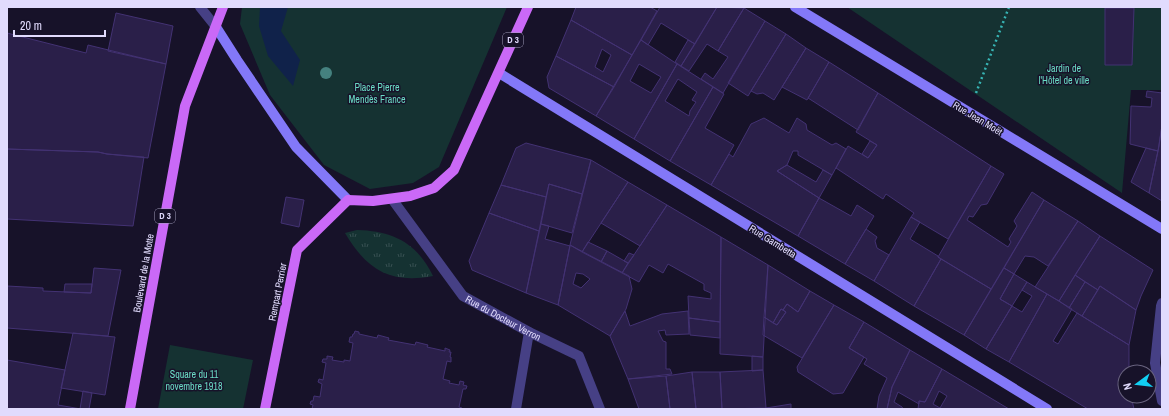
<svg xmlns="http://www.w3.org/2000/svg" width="1169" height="416" font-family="'Archivo Narrow',sans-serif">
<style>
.grass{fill:url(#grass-tufts)}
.park{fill:#153232}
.water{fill:#10224a}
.building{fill:#2a1f49;stroke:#433273;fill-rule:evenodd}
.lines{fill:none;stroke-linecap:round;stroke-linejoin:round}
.path{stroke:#37b5b5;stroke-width:2.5;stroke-dasharray:2 3;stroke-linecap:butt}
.lane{stroke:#464085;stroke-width:10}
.street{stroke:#464085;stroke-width:10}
.secondary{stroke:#8378f8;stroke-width:10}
.primary{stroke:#ca69f7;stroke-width:10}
.tree{fill:#45817f}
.labels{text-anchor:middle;stroke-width:3;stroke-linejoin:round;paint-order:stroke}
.shield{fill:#171229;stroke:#a49fbd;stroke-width:1}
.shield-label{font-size:9px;font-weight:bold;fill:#e1dbfd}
.park-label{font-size:10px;fill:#6adbc5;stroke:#171229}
.street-label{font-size:10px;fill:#e1dbfd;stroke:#171229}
</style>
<defs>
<pattern id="grass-tufts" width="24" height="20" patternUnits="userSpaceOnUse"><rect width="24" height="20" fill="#153232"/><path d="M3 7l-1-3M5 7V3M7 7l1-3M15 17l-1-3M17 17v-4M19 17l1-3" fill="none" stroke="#374f51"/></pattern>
</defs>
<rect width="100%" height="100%" fill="#171229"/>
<!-- grass -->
<path class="grass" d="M357 230C393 231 417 243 433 276 390 284 367 270 345 233Z"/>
<!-- park -->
<path class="park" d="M242 7H507L439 167 413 183 370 189 324 165 270 95 240 24Z
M847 7H1162V90H1131L1122 193Z
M170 345 253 360 243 409H158Z"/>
<!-- water -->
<path class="water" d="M260 7H288L281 31 300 60 293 86 268 56 259 26Z"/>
<!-- building -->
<path class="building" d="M576 7H650L657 11 632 55 571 20Z
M660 7H717L695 44 661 23 648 45 641 40Z
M717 7 744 8 718 51 707 44 689 71 681 66Z
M744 8 765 21 723 93 701 79 705 73 713 79 728 57 718 51Z
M1105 8H1134L1132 65H1105Z
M116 13 173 26 166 64 108 51Z
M571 20 632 55 614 87 556 56ZM602 49 611 55 603 72 595 67Z
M765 21 786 34 748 96 728 83Z
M7 33 86 53 88 45 166 64 148 158 107 154 98 152 7 149Z
M786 34 806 48 774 100 763 93 757 94 751 91Z
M641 40 677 64 634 139 596 116ZM639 64 661 77 651 93 630 81Z
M688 40 695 44 681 66 675 62Z
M806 48 829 62 807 100 782 87Z
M556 56 614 87 596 116 549 88 547 77Z
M829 62 878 93 858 130 808 98Z
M677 64 713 87 670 161 634 139ZM678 79 697 92 692 100 696 102 690 111 689 116 665 101Z
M713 87 724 94 705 128 734 145 711 185 670 161Z
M1147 91 1162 93V125L1158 151 1130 144 1131 106 1151 107 1152 98 1146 97Z
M878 93 991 166 948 239 911 217 914 213 886 194 883 199 836 168 848 146 868 158 877 145 856 132Z
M764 118 789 133 797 118 806 124 807 130 832 145 836 143 846 149 832 175 798 155V151H793L787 165 777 171 819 198 798 236 711 185 729 154 733 157 751 124Z
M1162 125V201L1149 193 1159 146Z
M870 141 877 145 868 158 862 154Z
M526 143 591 160 582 194 549 184 546 197 501 185 516 148Z
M1146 148 1158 151 1149 193 1131 182Z
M7 149 98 152 107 154 144 157 133 226 7 219Z
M591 160 628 182 582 252 570 245Z
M787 165 816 182 823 170 832 175 819 198 777 171Z
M991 166 1004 174 987 204 981 205 973 217 969 216 967 220 1008 247 1011 242 1009 239 1017 226 1014 221 1032 192 1044 200 991 289 938 257Z
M628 182 667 205 640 246 601 223Z
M549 184 582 194 572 233 541 224Z
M501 185 546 197 539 231 489 213Z
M286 197 304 200 299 227 281 223Z
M819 198 851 216 857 205 874 216 845 264 798 236Z
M1044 200 1078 221 1048 266 1034 257 1025 256 1014 274 1004 268Z
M667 205 721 237 720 322 689 318 688 296 711 299V293L704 290V284L668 264 663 273 649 265 639 282 622 273Z
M489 213 539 231 526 293 472 270 469 261Z
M911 217 920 222 910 239 938 256V257L941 259 914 306 874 281Z
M1078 221 1100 236 1059 301 1035 287Z
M541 224 549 226 545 239 570 246 558 305 526 293Z
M866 229 877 237 875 241 877 248 889 255 874 281 845 264Z
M1100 236 1153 270 1141 296 1136 310 1100 286 1098 290 1075 275Z
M721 237 768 265 763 357 720 354Z
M588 242 607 251 601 262 582 252Z
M570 245 629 276 632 289 626 309 610 336 558 305ZM576 273 583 274 590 279 581 288 573 284Z
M607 251 628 263 622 273 601 262Z
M629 253 634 255 628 263 624 261Z
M941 259 991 289 964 335 914 306Z
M768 265 810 291 798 312 787 304 783 310 781 309 773 323 764 317Z
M94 268 121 270 108 336 7 328V286L43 288V291L91 293Z
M1004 268 1014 274 1000 299 1012 306 986 349 964 335Z
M1014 274 1027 282 1012 306 1000 299Z
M1075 275 1085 282 1069 308 1059 301Z
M1027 282 1047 294 1009 362 986 349 1012 306 1022 312 1032 296 1022 290Z
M1085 282 1098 290 1082 316 1069 308Z
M65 284H92L91 293 64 292Z
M1100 286 1136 310 1129 345 1082 316Z
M810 291 834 305 802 358 763 335 764 317 777 325 786 312 783 310 787 304 798 312Z
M1047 294 1072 309 1053 341 1058 344 1077 313 1129 345V372H1125V396H1131L1134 409H1088L1009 362Z
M834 305 864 322 849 348 864 357 843 393 833 394 798 372 797 367Z
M781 309 786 312 777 325 773 323Z
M625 311 630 326 662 314 688 311 689 334 666 335 665 330 658 331 663 341 666 342V369H670L672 374 628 379 610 336Z
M689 318 720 322V338L690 335Z
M864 322 910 350 892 387 887 409H877L879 396 887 378 864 364 867 359 849 348Z
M355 331 359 332V334L377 338 378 335 389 338 388 340 415 345 416 342 428 345 427 347 445 351V348L450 350 449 352H451L450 357H451V362L447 361 443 379 450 381 449 383 459 385 460 381 464 382 463 385 467 386 466 389H463L459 407 462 408V409H312L313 405 310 404 311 401H313L314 396 320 397 322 384 318 382 319 379 323 380 326 363 322 362 323 359H327V356L333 357 332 360 344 362V360L350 361 353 343 349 342 350 337H352L353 334H354Z
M73 333 115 337 105 395 61 388Z
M910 350 942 369 925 402 919 401V404L898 392 894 402 902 407 903 409H887L892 387Z
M752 356 763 357V370L752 371Z
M7 360 65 370 58 405 81 409H7Z
M942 369 1009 409H918L919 401 925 402ZM939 391 947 396 940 408 933 404Z
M763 370 766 408 722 409 720 372Z
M692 372 696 409H670L666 376Z
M692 372H720L722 409H696Z
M666 376 670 409H639L628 379Z
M83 391 92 393 89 409H80Z
M791 404V409L765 408H766Z"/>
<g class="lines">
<!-- path -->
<path class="path" d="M976 93 1009 7"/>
<!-- lane -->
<path class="lane" d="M200 7 216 27
M1162 303 1161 306 1155 363 1162 401
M516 409 529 332"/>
<!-- street -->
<path class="street" id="s1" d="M392 199 463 296 529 332 579 356 600 409"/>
<!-- secondary -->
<path class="secondary" d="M795 7 1162 229
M216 27 237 60 296 147 348 200
M499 73 1047 409"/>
<!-- primary -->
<path class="primary" d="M130 409 185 106 223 7
M265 409 297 250 348 200 373 201 410 196 434 188 454 170 528 7"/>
</g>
<!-- trees -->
<circle class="tree" cx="326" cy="73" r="6"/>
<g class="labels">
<!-- shield labels -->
<g class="shield">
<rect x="503" y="33" width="20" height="14" rx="3"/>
<rect x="155" y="209" width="20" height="14" rx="3"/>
</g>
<g class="shield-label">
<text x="513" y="43">D 3</text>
<text x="165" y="219">D 3</text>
</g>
<!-- park labels -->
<g class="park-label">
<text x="1064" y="72">Jardin de<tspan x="1064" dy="12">l'Hôtel de ville</tspan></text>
<text x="377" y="91">Place Pierre<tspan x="377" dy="12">Mendès France</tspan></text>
<text x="194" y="378">Square du 11<tspan x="194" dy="12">novembre 1918</tspan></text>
</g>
<!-- street labels -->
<g class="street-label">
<text transform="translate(978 118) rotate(31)" y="4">Rue Jean Moët</text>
<text transform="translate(773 241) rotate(32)" y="4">Rue Gambetta</text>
<text transform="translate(143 273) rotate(-80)" y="4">Boulevard de la Motte</text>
<text transform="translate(277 292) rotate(-79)" y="4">Rempart Perrier</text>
<text dy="4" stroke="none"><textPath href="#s1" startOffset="166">Rue du Docteur Verron</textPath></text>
</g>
</g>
<!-- border -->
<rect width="1169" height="416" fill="none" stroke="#e1dbfd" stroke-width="16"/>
<!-- north arrow -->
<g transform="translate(1137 384) rotate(255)"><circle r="19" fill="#171229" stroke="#68627e"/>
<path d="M0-3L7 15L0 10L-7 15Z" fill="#12cff3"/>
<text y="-6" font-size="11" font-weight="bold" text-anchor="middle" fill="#e1dbfd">N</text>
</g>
<!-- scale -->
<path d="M14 30v6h91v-6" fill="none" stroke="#e1dbfd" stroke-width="2"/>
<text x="20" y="30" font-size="12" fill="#e1dbfd" stroke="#171229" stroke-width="3" paint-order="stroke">20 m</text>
</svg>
